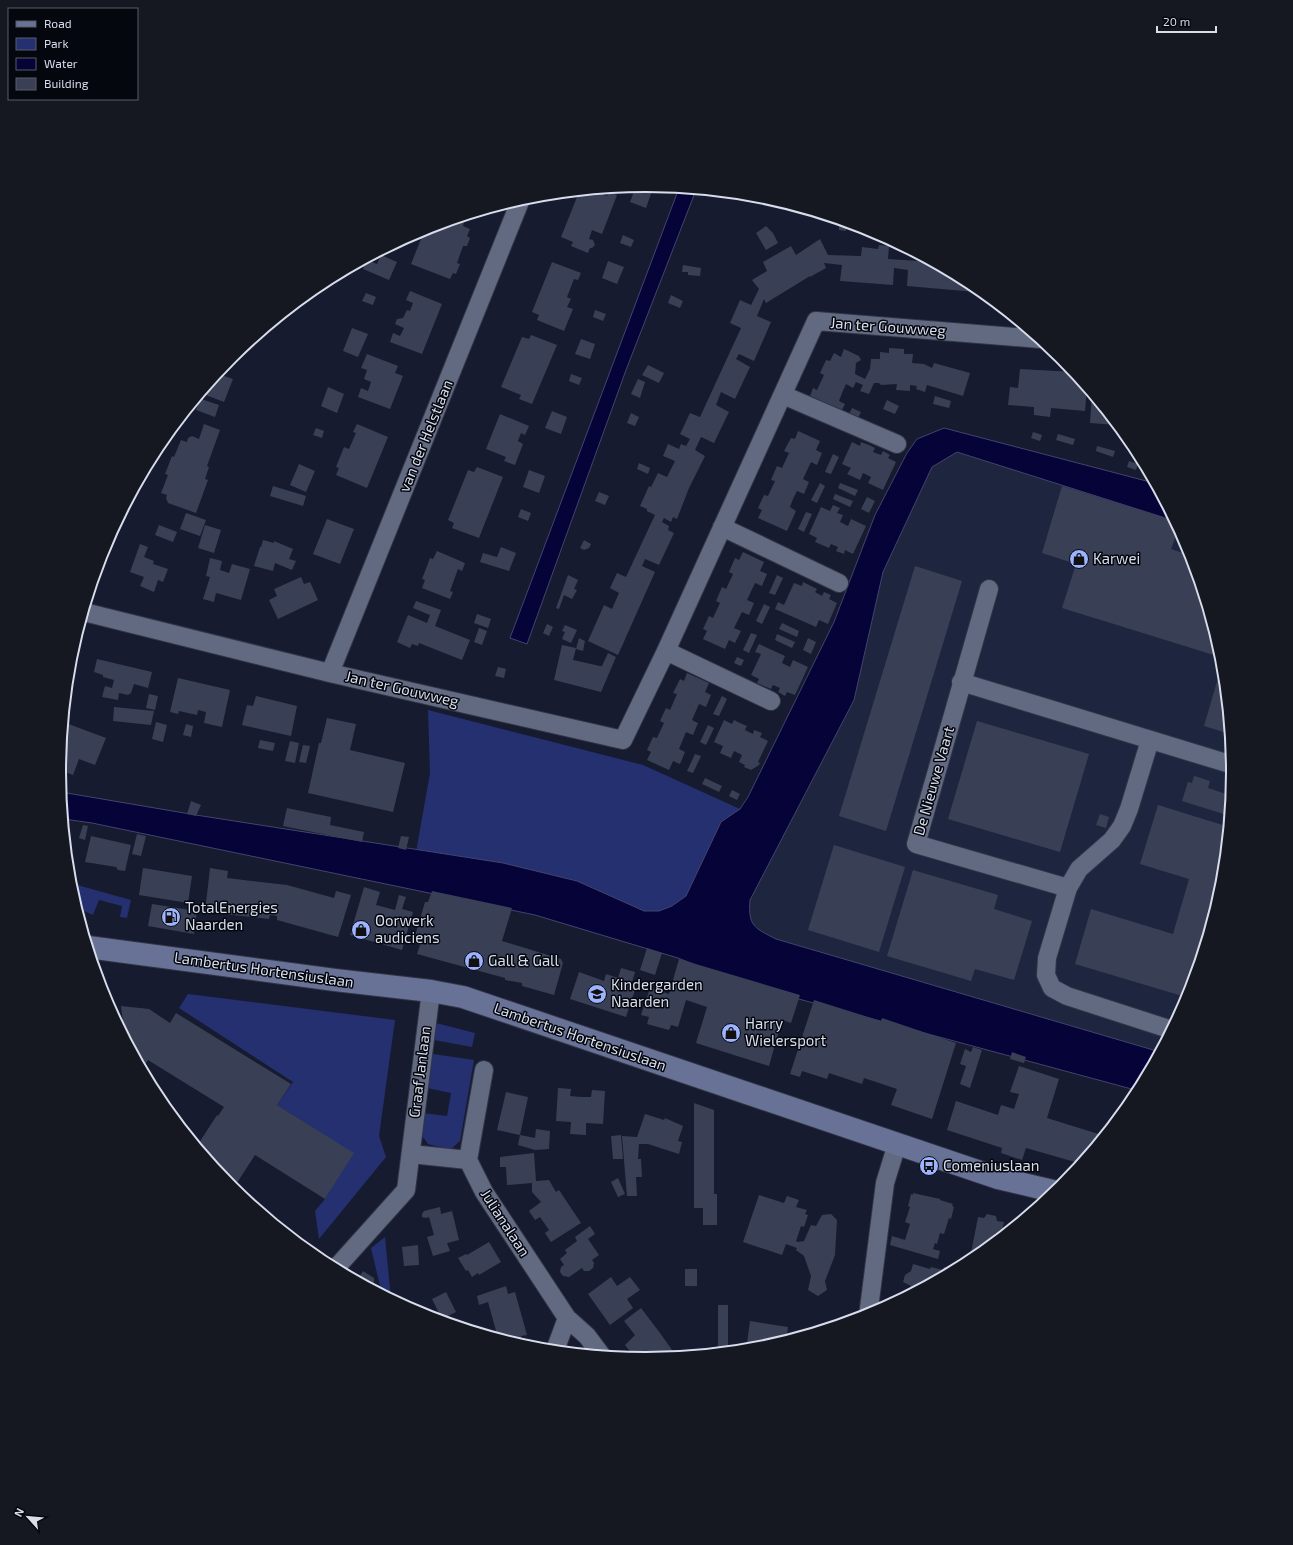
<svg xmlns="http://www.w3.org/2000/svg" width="1293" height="1545" font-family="'Exo 2',sans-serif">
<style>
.built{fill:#1e253f}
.green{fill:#243070}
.water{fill:#050337;stroke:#44446d}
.building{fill:#394056}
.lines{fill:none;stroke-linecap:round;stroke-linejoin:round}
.street-casing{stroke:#323545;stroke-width:20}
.secondary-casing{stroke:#323545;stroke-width:24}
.street{stroke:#626a82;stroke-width:18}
.secondary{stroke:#677296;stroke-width:22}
.labels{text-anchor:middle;stroke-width:3;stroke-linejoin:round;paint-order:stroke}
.street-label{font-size:15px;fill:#d8ddeb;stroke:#05070f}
.poi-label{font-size:15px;fill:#d8ddeb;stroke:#05070f;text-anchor:start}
.rim{fill:none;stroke:#d8ddeb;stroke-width:2}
</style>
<rect width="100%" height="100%" fill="#161b2f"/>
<!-- built -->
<path class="built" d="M957 452 1175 521 1189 548 1223 658 1234 773 1223 887 1189 998 1160 1052 776 939 757 929 749 916 750 900 854 700 883 572 932 467Z"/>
<!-- green -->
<path class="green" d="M428 710 643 765 740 809 721 822 686 896 672 906 659 911H644L577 881 503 863 423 858 416 852 430 773Z
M70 883 131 900 127 918 120 917 122 906 99 900 93 915 77 908Z
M188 994 395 1020 379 1136 386 1157 319 1239 315 1211 325 1199 353 1153 277 1105 293 1082 179 1008Z
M436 1023 475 1033 472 1047 434 1040Z
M433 1054 474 1060 460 1141 450 1150 428 1144 420 1133 423 1113 447 1116 451 1093 427 1088Z
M385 1237 391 1299 382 1294 371 1248Z"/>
<!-- water -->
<path class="water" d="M679 188 696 190 626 370 527 644 510 638Z
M944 428 1154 483 1175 521 957 452 932 467 883 572 854 700 750 900C748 926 754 928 776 939L1160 1052 1139 1091 747 985 678 958 535 915 92 823 64 819 61 792 196 815 503 863 577 881 644 911H659L672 906 686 896 721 822 740 809 748 797 834 622 875 515 907 453 917 439Z"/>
<!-- building -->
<path class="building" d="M636 186 652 191 646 208 630 202Z
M592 190 607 196 609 192 617 195 602 234 592 230 589 239 593 240 595 245 592 248H590L588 253 571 246 573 242 561 237 579 192Z
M818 214 833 218V219L818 217Z
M457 219 464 222 463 226 470 229 467 236 470 238 467 246H463L457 263 460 264 456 274 453 273 450 279 411 264 425 229Z
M839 221 847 222 846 231 839 230Z
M766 226 773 233 778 243 766 250 756 233Z
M623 235 634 240 631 247 620 243Z
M820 239 828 255 861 256 862 247 878 249 879 245 889 246 888 259 918 261 919 255 973 284 976 286V292L907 286 908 270 894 268 893 285 840 281 842 265 824 263 826 268 810 277V276L766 303 764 299 757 316 771 322 754 361 739 354 736 359 750 367 735 399 721 392 716 405 729 412 714 443 701 437 695 450 705 456 689 488 677 519 673 517 671 522 664 518 662 522 669 526 668 530 674 533 659 565 645 559 642 566 655 572 618 655 588 641 604 605 612 609 619 593 610 588 617 573 626 577 654 517 655 515 647 511V509L640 506 649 486 651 487 658 473 667 477 675 461 663 456 668 444 679 449 681 444 686 446 690 439 680 434 690 413 700 417 741 328 730 323 740 300 751 305 759 289 752 280 767 271 763 262 791 246 796 255Z
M381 255 397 262 389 280 363 269 366 260 377 264Z
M608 261 624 267 617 284 602 278Z
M552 262 581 273 578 280 574 279 567 297 571 299 567 307 573 309 564 331 537 320 539 315 532 312Z
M683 265 701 268 700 276 688 275V272H682Z
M410 291 442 304 422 354 390 342 393 333 400 336 404 328 395 324 397 319 403 318 407 310 410 311 413 303 406 300Z
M366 293 376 297 373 305 362 301Z
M671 295 683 301 680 308 668 303Z
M595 310 606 314 603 321 593 317Z
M352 328 368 334 358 357 343 351Z
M531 335 557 345 532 404 519 399 521 395 501 387 522 337 529 339Z
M581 339 595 344 590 359 575 354Z
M889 348 904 349V354H913L912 363 924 364 932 368 934 363 970 373 963 396 927 385 925 392 916 389 917 386 910 385V391L896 390 897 384 881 385 879 383H874L869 394 860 391 863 385 856 382 853 388 846 384 842 393 839 401 845 404 842 410 810 396 813 388 817 390 824 375 820 373 826 360 830 361 834 353 841 357 844 349 859 356 861 360 856 363 855 374 865 379 870 369 871 359H880V352L889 353Z
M367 354 398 366 395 373 403 376 390 409 358 397 361 388 368 391 371 382 364 379 367 370 361 368Z
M231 358 224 376 233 379 224 402 203 394Z
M648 365 664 373 659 383 642 375Z
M1020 369 1074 372 1087 387 1085 411 1051 408 1050 417 1034 415V407L1008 405 1010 387 1018 388Z
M571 374 582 378 579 385 569 381Z
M638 379 645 382 640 398 631 394Z
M328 387 344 394 337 413 321 406Z
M1092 394 1108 413 1117 425 1090 423Z
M935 396 951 401 949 408 933 404Z
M201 399 219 405 215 417 196 410Z
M887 400 899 406 895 414 883 409Z
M852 408 861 412 858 418 849 414Z
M552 411 567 417 561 434 545 428Z
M631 413 639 417 635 426 627 423Z
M500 414 529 426 525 435 521 433 518 441 523 444 515 465 504 461 506 457 486 449Z
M204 424 220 430 207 466 209 467 205 479 208 480 196 513 168 503 166 498 167 495 161 493 168 475 165 474 172 456 174 457 181 440 187 442 188 438 192 436 199 439Z
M357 424 388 437 367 488 336 475 339 468 336 467 344 447 349 449 356 433 353 432Z
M316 428 324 431 322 438 313 435Z
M798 431 820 441 816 450 822 453 817 465 811 462 803 479 809 482 804 494 797 491 793 499 790 507 796 511 787 531 758 518 762 510 758 508 764 495 768 496 775 481 771 480 777 466 782 468 789 453 784 451 791 438 795 439Z
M1033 432 1042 435 1040 441 1031 438Z
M1058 434 1075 439 1073 445 1056 440Z
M852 442 860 446 861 442 869 445 875 448 873 452 881 455 883 451 890 455 888 458 896 462 883 490 868 483 871 477 863 473 860 480 847 474 851 468 842 464Z
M1097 446 1115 451 1113 457 1096 451Z
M833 454 839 457 831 474 825 472Z
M1129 461 1138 464 1136 470 1127 467Z
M639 463 650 468 648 474 637 469Z
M299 464 315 471 306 492 290 485Z
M477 467 503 477 479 538 452 528 454 523 448 520 468 470 474 472Z
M529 470 545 476 539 493 523 487Z
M820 483 825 486 817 503 811 500Z
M840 483 858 490 855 496 838 488Z
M273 486 306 496 303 506 270 496Z
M1062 486 1175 521 1179 528 1171 549 1192 556 1220 648 1217 656 1062 608 1076 564 1042 553Z
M599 492 609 496 605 505 595 501Z
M835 494 853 501 850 507 833 499Z
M867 497 875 501 869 513 861 509Z
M833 505 840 508 837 513 843 515 840 522 848 526 851 519 866 526 853 554 845 550 844 554 836 551 838 547 831 544 829 548 815 542 817 538 809 534 821 507 830 511Z
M521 509 531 513 528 521 518 517Z
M806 512 812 514 804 532 798 529Z
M186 513 206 520 200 536 180 529Z
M327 519 354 529 340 564 313 554Z
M159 525 177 532 173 542 155 535Z
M205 525 221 530 214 553 198 548Z
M263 540 274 543V541L293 549 289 559 296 561 292 570 275 563 273 571 254 566 260 547H261Z
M584 540 591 544 589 548 584 550 580 548Z
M140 544 148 547 144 557 154 561 153 564 168 569 163 582 158 580 154 592 140 586 144 577 130 572Z
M501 547 516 553 509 571 480 562 483 553 497 557Z
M437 551 465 563 462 571 458 569 450 591 453 592 450 599 422 588 425 580 422 579 430 558 433 559Z
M743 552 764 562 760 571 767 574 762 586 755 583 747 600 754 603 749 615 742 612 734 628 741 631 735 643 729 640 725 649 703 639 707 631 703 629 709 616 713 618 720 603 716 601 722 587 726 589 733 574 729 572 735 558 739 560Z
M210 558 222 561 220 570 229 573 232 564 250 569 241 600 216 593 214 602 203 599 210 577 206 576Z
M915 566 962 581 886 831 839 816Z
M568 575 578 580 574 589 577 590 572 599 564 595 559 609 556 608Z
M777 575 783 578 775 595 769 593Z
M301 577 304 584 310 582 318 600 278 619 269 600 277 596 274 589Z
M803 582 817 589 815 592 822 596 824 592 831 595 829 599 837 603 828 624 819 620 816 627 775 609 778 602 784 605 794 583 802 586Z
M416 601 441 610 435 626 470 640 462 660 419 643 418 646 412 644 410 648 397 642 408 615 427 623 430 615 413 608Z
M764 604 770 607 762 624 756 621Z
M477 614 491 619 488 628 474 623Z
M782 623 799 631 797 637 779 629Z
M547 624 553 627 549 636 543 633Z
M565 625 577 630 571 643 562 639 565 632 562 631Z
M479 628 487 631 482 645 474 642Z
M751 633 757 635 749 653 743 650Z
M777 634 795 642 792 648 775 640Z
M579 638 585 641 583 651 576 649Z
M808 638 816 642 811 654 803 650Z
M759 644 785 656 782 663 790 667 793 660 808 667 795 695 787 692 785 696 778 692 780 688 773 685 771 689 757 683 759 679 751 675 761 654 755 652Z
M562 645 576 648 573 660 600 666H602L608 653 616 657 601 692 554 680Z
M737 657 744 660 741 666 734 663Z
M97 659 152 672 148 688 134 684 131 693 128 695 119 693 118 700 102 697 105 686 112 688 114 680 103 677V675L94 672Z
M1223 661 1230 734 1204 726Z
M498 667 506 669 504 678 495 676Z
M687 673 709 683 705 692 711 695 706 707 699 704 692 720 698 723 693 735 686 732 679 749 685 752 680 764 673 761 669 770 647 760 651 752 647 750 653 737 657 738 664 723 660 721 666 708 670 710 677 694 673 693 680 679 684 681Z
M178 678 230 690 222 727 204 723 206 712 198 710 197 715 179 711 178 714 170 712Z
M149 694 158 696 155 710 146 708Z
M256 696 297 706 291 736 242 725 247 705 253 706Z
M722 696 727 699 719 716 713 714Z
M114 707 154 711 151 725 113 721Z
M327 718 356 724 350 750 405 763 393 812 308 793 319 743H321Z
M724 720 732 724 734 720 740 723 747 726 745 730 753 734 754 730 762 733 760 737 768 741 758 762 760 763 759 765 751 770 744 767 745 765 739 762 742 755 734 751 731 758 720 753 723 746 714 742Z
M977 721 1089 754 1060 852 948 819Z
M156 722 167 725 163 742 152 739Z
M66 723 106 738 95 765 79 759 73 775 65 772 59 773 63 731Z
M186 724 193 726 191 737 183 735Z
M708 725 714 728 706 745 700 742Z
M260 740 275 743 273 751 258 748Z
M290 741 299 743 295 763 285 761Z
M303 745 310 746 306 763 299 762Z
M695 754 701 756 693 773 687 771Z
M1194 776 1210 781 1208 788 1232 796 1230 816 1182 801 1188 782 1192 783Z
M705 778 722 786 719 792 702 784Z
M732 790 740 794 737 800 729 796Z
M191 801 201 805 196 816 187 814Z
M1158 805 1229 827 1223 887 1189 998 1075 964 1091 909 1173 934 1189 879 1140 864Z
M287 808 331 817 330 825 364 832 362 842 283 826Z
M1100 814 1109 817 1106 828 1096 825Z
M83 825 88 826 85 840 79 838Z
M137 834 146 836 141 856 132 854Z
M91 836 131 845 125 871 118 870 116 867 85 862Z
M401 836 409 837 406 850 398 848Z
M834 845 905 867 879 952 808 930Z
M143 868 192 876 188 903 139 895Z
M210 868 228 871 227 878 287 885 334 898 336 891 351 895 338 937 277 920V916L270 915 269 919 205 912Z
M913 870 998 895 994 909 1032 921 1014 980 975 969 971 981 887 956Z
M364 887 380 892 376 905 395 910 399 895 406 897 402 909 413 912 402 950 350 935Z
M432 891 512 908 502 941 561 959 563 963 554 995 522 986V983L505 980V978L417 954 420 945 414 943 416 937 415 936 425 902H428Z
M152 904 197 911 194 934 148 926Z
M647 948 662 953 655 975 640 970Z
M679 959 800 995 791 1023 782 1020 769 1066 696 1043 707 1007 686 1000 678 1027 671 1025 669 1030 647 1024 649 1017 641 1015 650 988 669 994Z
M621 968 635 972 630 989 635 990 626 1017 570 999 579 972 604 981 606 974 618 978Z
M814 1000 881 1021 882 1018 956 1043 932 1119 891 1105 897 1089 864 1078 862 1084 829 1073 827 1079 802 1071 800 1077 790 1074Z
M121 1006 149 1009 170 1023 176 1013 291 1084 277 1105 354 1153 325 1199 255 1155 233 1189 231 1188 197 1146 217 1115 218 1116 224 1107 148 1060 142 1069 125 1038Z
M973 1047 982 1050 970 1088 960 1084 966 1066 960 1064 965 1049 971 1052Z
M1012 1052 1026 1057 1024 1063 1010 1059Z
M1019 1066 1059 1079 1047 1118 1105 1136 1082 1164 1026 1148 1022 1160 1001 1153 1002 1148 947 1130 956 1101 998 1115 1001 1105 1014 1109 1019 1094 1010 1092Z
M558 1088 571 1089 570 1096 581 1097H591L592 1090 605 1091 603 1124 586 1123V1135L570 1134 571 1122 556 1121Z
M506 1092 528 1097 520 1135 535 1138 536 1129 550 1131 549 1149 535 1150 518 1145 520 1135 497 1130Z
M694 1103 714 1110V1194H717V1225H703V1208H694Z
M645 1114 664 1120 665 1118 683 1126 678 1141 682 1142 679 1154 648 1144H639L638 1159H641L642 1177H636L637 1196H627L622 1136 637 1137Z
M621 1135 623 1159H613L611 1136Z
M534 1153 536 1181 549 1180 556 1192 559 1190 581 1223 551 1242 545 1233 549 1230 540 1217 535 1220 529 1211 541 1202 532 1192V1183L507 1185 506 1167H500V1157Z
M618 1178 625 1194 618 1197 611 1182Z
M913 1193 940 1199V1200L953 1204 952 1206 954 1207 951 1219 949 1218 944 1234 940 1233 937 1244 935 1243 933 1249 940 1251 938 1259 890 1245 892 1236 905 1240 910 1224 905 1222 910 1207 908 1206 911 1194 913 1195Z
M759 1195 784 1203 787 1196 799 1200 796 1207 807 1210 805 1214 808 1215 804 1227 801 1226 796 1241 798 1242 804 1241 811 1225 816 1226 822 1215 831 1214 837 1220 835 1255 825 1281 827 1290 818 1296 808 1290 811 1276 804 1256 796 1250 797 1248 786 1244 782 1255 743 1242Z
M440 1207 441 1214 452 1211 459 1240 447 1243 450 1251 433 1256 427 1237 434 1235 429 1217 426 1218 422 1217V1214L424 1211Z
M987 1214 996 1216 997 1221 1004 1222 1001 1234 995 1233 993 1244 989 1247 981 1246 980 1255 971 1253 978 1217 984 1218Z
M590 1226 595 1234 588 1239 599 1255 592 1260 594 1263 593 1268 589 1271H584L582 1268 569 1277 563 1276 560 1272 561 1267 564 1265 560 1259 567 1253 565 1250 577 1241 575 1237Z
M489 1242 501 1262 479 1275 478 1273 472 1277 468 1270 466 1271 458 1258 466 1254 467 1255Z
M418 1245 419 1265 404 1266 402 1247Z
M913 1264 930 1269 931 1267 943 1270 944 1267 954 1270 911 1294 910 1291 911 1286 903 1282 905 1275 911 1271Z
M685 1269H697V1286H685Z
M363 1271 374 1278V1290L357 1281Z
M611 1277 617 1286 630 1277 640 1290 627 1299 633 1308 610 1325 588 1294Z
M506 1286 508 1294 515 1292 527 1335 521 1336 523 1344 519 1345 498 1338 488 1302 479 1305 477 1296Z
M446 1292 456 1312 442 1319 432 1299Z
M718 1305H728V1352L718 1353Z
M641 1308 660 1333 677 1357 652 1359 650 1356 645 1360 636 1359 632 1354 625 1345 635 1335 624 1321Z
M750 1321 788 1327 786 1341 761 1349 751 1350V1344L747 1343Z"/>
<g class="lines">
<!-- street casing -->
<g class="street-casing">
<path id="street" d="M783 395 897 444
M722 527 839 583
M989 589 916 844 1068 888
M84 612 330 673 623 740 666 651 816 321 1040 339
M666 651 771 701
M330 673 521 199
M961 682 1233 765
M1150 740 1129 809 1122 826 1112 840 1079 869 1068 888 1047 958 1046 975 1052 988 1067 996 1172 1030
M484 1070 468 1160 484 1192 567 1318 587 1336 602 1356
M411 1154 468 1160
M335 1269 406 1190 431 991
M868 1316 885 1183 897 1144
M557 1351V1345L567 1318"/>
</g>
<!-- secondary casing -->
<g class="secondary-casing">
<path id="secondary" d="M88 947 335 980 431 991 463 997 998 1178 1057 1192"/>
</g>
<!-- street -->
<use href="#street" class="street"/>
<!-- secondary -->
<use href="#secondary" class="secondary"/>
</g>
<!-- icons -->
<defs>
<g id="shop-disc" transform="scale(1)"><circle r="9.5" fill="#9eb3fd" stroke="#05070f"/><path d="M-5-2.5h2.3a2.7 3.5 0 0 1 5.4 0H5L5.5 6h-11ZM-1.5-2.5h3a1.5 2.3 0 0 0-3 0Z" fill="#111"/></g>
<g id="fuel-disc" transform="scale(1)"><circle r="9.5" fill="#9eb3fd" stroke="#05070f"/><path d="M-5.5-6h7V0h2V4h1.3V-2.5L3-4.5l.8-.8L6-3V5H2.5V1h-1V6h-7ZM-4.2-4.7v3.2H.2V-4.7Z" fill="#111"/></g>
<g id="school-disc" transform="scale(1)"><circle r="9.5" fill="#9eb3fd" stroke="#05070f"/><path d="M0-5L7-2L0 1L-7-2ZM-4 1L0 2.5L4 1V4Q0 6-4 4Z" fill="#111"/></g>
<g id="bus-disc" transform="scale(1)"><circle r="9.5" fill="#9eb3fd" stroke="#05070f"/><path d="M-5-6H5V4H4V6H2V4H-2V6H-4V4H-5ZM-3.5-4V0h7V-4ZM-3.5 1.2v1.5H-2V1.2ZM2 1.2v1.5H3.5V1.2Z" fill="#111"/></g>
</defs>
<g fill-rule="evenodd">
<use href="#shop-disc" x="1079" y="559"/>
<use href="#fuel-disc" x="171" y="917"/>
<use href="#shop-disc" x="361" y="930"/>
<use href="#shop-disc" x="474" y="961"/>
<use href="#school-disc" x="597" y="994"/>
<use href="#shop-disc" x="731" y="1033"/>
<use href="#bus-disc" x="929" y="1166"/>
</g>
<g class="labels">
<!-- street labels -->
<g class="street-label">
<text transform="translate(888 327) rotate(4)" y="5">Jan ter Gouwweg</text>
<text transform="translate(426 436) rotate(-68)" y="5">van der Helstlaan</text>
<text transform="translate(402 689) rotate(13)" y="5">Jan ter Gouwweg</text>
<text transform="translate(934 781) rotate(-74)" y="5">De Nieuwe Vaart</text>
<text transform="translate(264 970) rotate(8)" y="5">Lambertus Hortensiuslaan</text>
<text transform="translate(580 1037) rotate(19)" y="5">Lambertus Hortensiuslaan</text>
<text transform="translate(420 1072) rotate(-83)" y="5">Graaf Janlaan</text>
<text transform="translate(505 1223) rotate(57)" y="5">Julianalaan</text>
</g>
<!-- poi labels -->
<g class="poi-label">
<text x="1093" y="564">Karwei</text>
<text x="185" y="913">TotalEnergies<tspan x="185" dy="17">Naarden</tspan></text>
<text x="375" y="926">Oorwerk<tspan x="375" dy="17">audiciens</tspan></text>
<text x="488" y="966">Gall &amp; Gall</text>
<text x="611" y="990">Kindergarden<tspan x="611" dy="17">Naarden</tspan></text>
<text x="745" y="1029">Harry<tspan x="745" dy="17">Wielersport</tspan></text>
<text x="943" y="1171">Comeniuslaan</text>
</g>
</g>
<!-- crop -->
<path d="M0 0H1293V1545H0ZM66 772a580 580 0 1 1 1160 0a580 580 0 1 1-1160 0Z" fill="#161821" fill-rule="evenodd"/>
<path class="rim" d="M66 772a580 580 0 1 1 1160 0a580 580 0 1 1-1160 0Z"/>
<!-- legend -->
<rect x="8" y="8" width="130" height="92" fill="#05070f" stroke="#595d67"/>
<rect x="16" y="21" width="20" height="6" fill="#677296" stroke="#595d67"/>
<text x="44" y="28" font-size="12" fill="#d8ddeb">Road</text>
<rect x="16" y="38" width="20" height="12" fill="#243070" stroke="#595d67"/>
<text x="44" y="48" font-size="12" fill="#d8ddeb">Park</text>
<rect x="16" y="58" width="20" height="12" fill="#050337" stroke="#595d67"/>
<text x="44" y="68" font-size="12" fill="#d8ddeb">Water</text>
<rect x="16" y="78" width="20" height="12" fill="#394056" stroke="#595d67"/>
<text x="44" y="88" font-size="12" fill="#d8ddeb">Building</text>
<!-- north arrow -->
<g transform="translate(28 1517) rotate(297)" stroke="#05070f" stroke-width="3" paint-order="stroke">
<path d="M0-3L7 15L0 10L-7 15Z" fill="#d8ddeb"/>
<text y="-6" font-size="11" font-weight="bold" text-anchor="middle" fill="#d8ddeb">N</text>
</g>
<!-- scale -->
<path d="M1157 26v6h59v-6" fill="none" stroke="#d8ddeb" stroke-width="2"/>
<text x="1163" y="26" font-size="12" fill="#d8ddeb" stroke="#05070f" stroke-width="3" paint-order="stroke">20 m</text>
</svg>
